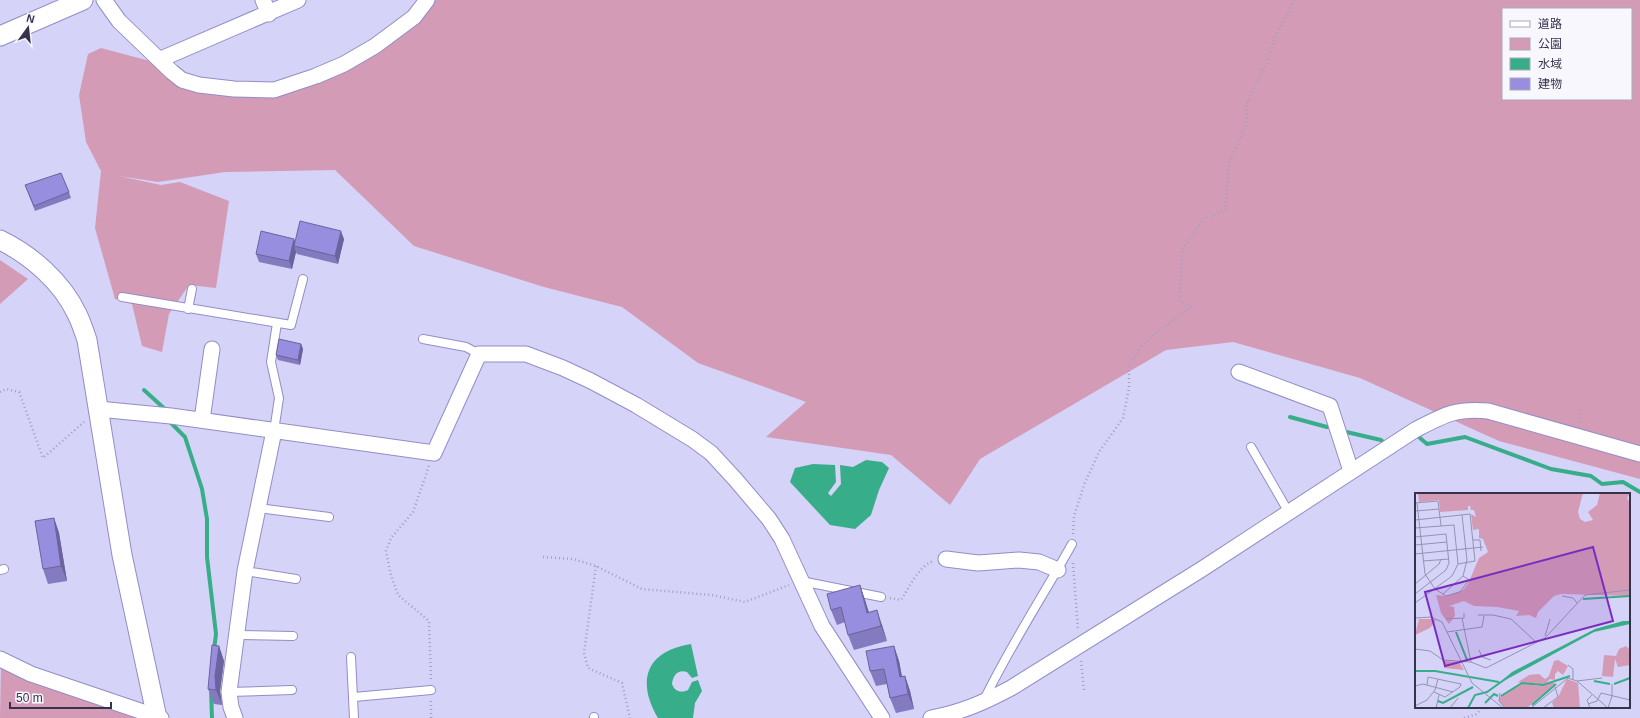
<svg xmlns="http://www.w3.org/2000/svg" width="1640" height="718" font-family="Arial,'Noto Sans JP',sans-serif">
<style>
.green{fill:#d49bb7;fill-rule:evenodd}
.water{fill:#38ad89}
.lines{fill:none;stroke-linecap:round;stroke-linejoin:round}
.stream{stroke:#38ad89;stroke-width:4}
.service-casing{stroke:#938dc6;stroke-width:10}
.minor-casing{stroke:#938dc6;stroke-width:17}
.tertiary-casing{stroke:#938dc6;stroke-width:21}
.path{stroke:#a2a0c0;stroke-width:2.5;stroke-dasharray:1 3;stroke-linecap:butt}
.service{stroke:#fff;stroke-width:8}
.minor{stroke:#fff;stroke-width:15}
.tertiary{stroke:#fff;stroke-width:19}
.wall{fill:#837ac0}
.shaded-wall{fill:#6a639c}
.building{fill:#988edf;stroke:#6a639c}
.inset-river{fill:none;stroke:#38ad89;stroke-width:2}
.inset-road{fill:none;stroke:#9593b2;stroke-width:1}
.view{fill:#7b2cbf;fill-opacity:0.15;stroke:#7b2cbf;stroke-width:2}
.inset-edge{fill:none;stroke:#35334b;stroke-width:2}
</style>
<rect width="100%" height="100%" fill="#d5d3f7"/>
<!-- green -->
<path class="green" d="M435 0H1640V479L1499 441 1360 378 1233 342 1166 350 980 459 950 505 891 455 766 437 806 402 698 363 622 307 544 287 414 246 335 170 225 172 158 182 119 176 161 185 180 182 229 201 216 288 189 285 169 314 162 352 142 346 132 304 115 299 95 228 101 171 86 142 79 95 88 54 101 48 150 61 182 88 233 97 280 95 414 25ZM1503 9H1631V99H1503Z
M0 260 28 279 0 304Z
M1 666 143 718H0Z"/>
<!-- water -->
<path class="water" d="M866 460 882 462 889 468 879 490 871 515 855 529 830 525 790 482 795 468 813 464 835 465 836 482 828 493 831 496 841 484 840 465 853 467Z
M691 644 698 676 692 678 687 672C678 669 673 675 672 684 675 692 681 693 688 690L692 682 698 680 702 691 695 703 693 718H658C636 681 646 651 691 644Z"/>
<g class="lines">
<!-- stream -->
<path class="stream" d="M144 390 167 411
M1290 417 1327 427
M168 420 185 437 202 489 207 519V557L216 634 214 650
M1342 431 1381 440 1384 443 1386 442
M1420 438 1427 444 1465 437 1551 469 1591 476 1602 484 1623 482 1640 492
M211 689 212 718"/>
<!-- service casing -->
<g class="service-casing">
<path id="service" d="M122 297 291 325 303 279
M188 309 192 289
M423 339 466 347 479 354
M274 431 279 398 271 362 277 323
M1251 447 1288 511
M258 508 329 517
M0 570 4 569
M245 571 296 579
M801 581 881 597
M237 635 293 636
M351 657 354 718
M229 692 292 690
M354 697 431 690
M984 700C1010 646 1043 596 1072 544
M594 717V718"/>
</g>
<!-- minor casing -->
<g class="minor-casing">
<path id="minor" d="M104 0 119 21 172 72 182 80 199 85 234 89 274 90 316 76 344 64 375 46 414 17 427 0
M263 0 269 14
M161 59 298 0
M1239 372 1330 406 1351 471
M98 409 171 416 434 453 479 354H526L563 368 591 381 636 405 692 439 711 453 735 479 769 519 782 539 822 626 882 718
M202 420 212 349
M946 559 978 563 1019 560 1039 562 1058 570
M0 659 31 674 161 718
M235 718 231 707 229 692 245 571 274 431
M931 718C962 712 983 703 1011 688L1202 569 1415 430C1444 415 1455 408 1488 411L1640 454"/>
</g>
<!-- tertiary casing -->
<g class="tertiary-casing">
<path id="tertiary" d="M0 36 83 0
M0 240C31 255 62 282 77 314 81 322 84 331 87 340L122 555 157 718"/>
</g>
<!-- path -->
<path class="path" d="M0 392 6 389 19 392 43 458 84 422
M1580 409 1581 425
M429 466 413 512 391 538 386 551 391 576 398 595 429 621 431 680
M1073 534 1074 516 1084 485 1099 452 1123 418 1129 388V367L1138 350 1153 335 1191 307 1180 300 1182 250 1203 219 1225 211 1229 163 1247 123 1246 105 1266 65 1277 33 1294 0
M543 557 573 559 596 566 642 589 712 595 745 602 789 585
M1073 563 1078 630
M596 566 584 653 588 668 622 683 630 718
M890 598 901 600C909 588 919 565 934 561
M1081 661 1084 691
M431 701V718
M1464 718 1477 714 1482 707"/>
<!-- service -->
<use href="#service" class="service"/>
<!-- minor -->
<use href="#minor" class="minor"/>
<!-- tertiary -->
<use href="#tertiary" class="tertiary"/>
</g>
<!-- wall -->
<path class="wall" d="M25 185 69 192 71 198 35 211Z
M344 239 338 264 297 254 296 252 292 269 259 262 256 254 295 241Z
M301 344 303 349 300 365 278 360 276 355Z
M54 518 59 533 67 581 48 584 43 569Z
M860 585 869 612 882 625 887 641 854 650 848 635 845 622 837 625 831 610Z
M219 646 224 661 220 691 222 705 214 704 208 689Z
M894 646 899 661 902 677 905 676 910 691 914 709 896 713 890 698 887 684 876 686 870 671Z"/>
<!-- shaded-wall -->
<path class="shaded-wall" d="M341 231 344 239 338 264 335 256Z
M294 239 297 246H294L296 252 292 269 289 261Z
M301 344 303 349 300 365 298 360Z
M54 518 59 533 67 581 61 566Z
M860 585 865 600 873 628 867 613Z
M877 610 882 625 887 641 881 626Z
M219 646 224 661 220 691 222 705 216 690 215 676Z
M894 646 899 661 905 692 900 677Z
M905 676 910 691 914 709 908 694Z"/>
<!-- building -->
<path class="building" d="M61 173 69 192 34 206 25 185Z
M300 221 341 231 335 256 294 246Z
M261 231 294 239 289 261 256 254Z
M279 339 301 344 298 360 276 355Z
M54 518 61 566 43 569 35 521Z
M860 585 867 613 877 610 881 626 848 635 841 607 831 610 827 594Z
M212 645 219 646 215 676 216 690 208 689Z
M894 646 900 677 905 676 908 694 890 698 884 669 870 671 866 651Z"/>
<!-- overview -->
<g transform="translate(1415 493)">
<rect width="215" height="215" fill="#d5d3f7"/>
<path d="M3 0H168L163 19 165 26 170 29 178 27 173 19 182 12 185 0H215L212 5 215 10V103L146 101 139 103 123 119 121 125 114 122 101 123 104 118 82 114 59 113 49 108 34 113 39 114 40 123 34 131 26 120 21 102 31 103 48 97 53 91 64 65 73 59 68 46 64 45V36L58 37 56 21 61 24 59 17H56L55 13H53V17L25 19 24 7 4 9ZM4 126H16L21 127 15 135 0 142ZM211 153 215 157V172L203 174 200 166 198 184 187 183 189 162 201 163 204 156ZM143 167 153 173 148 182 143 178 140 181V187L135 186 131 190 123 192 111 190 122 193 137 189 140 191 112 215H90L84 208 85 204 107 190 103 189 114 182 124 181 130 186 134 183 139 168ZM29 168 44 169 49 177 29 175ZM152 186 163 190 165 215H139L137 210 143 204Z" fill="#d49bb7"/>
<path d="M208 128H215V131L179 139 83 191 97 179 180 136Z" fill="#38ad89"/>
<path class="inset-river" d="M168 106 215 103M41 139 52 167M0 178H20L84 189M179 188 195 191M199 191 215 185M86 203 107 190 128 192 155 183M23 208 28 210 58 194M70 210 79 201 83 203M117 212 141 191M53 215 60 202 72 199 93 184"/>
<path class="inset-road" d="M0 10 23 8 26 33M2 10 10 81 20 96 31 103 45 99 54 87 48 83 52 67 47 22M0 18 24 16M0 27 55 21 60 68 43 71M0 35 39 32 43 71 37 83 0 110M0 44 31 41 34 70 31 77 0 101M58 47H65L66 58M0 52 32 49M0 61 68 54M8 68 34 66M0 91 24 71 26 66M28 101 48 83M147 103 158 105 162 110M63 122H78L96 126 121 149M0 125 16 124 27 129 57 190 88 215M47 125 56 169M31 126 49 125V120M32 139 67 134 69 123M130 143 135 126M0 156 15 158 28 167 56 169 71 175 130 145 170 102 215 97M64 157 67 164 76 167M153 172 158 176V186M162 188 187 185M12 192 13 184 46 191 45 194 30 204 19 199M0 193 8 191 38 199M85 200 84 208 90 215M173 211 182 208 186 200 215 207M0 213 12 207 20 197 23 186M21 215 24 202M35 215 43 205M116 215 153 185 162 188 193 215M128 215 143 204 140 194M175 215 172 207 177 202M193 215 197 203V191"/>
<path class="view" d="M178 54 198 128 30 173 10 99Z"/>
<rect width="215" height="215" class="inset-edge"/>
</g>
<!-- legend -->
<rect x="1502" y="8" width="130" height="92" fill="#f8f7fe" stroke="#aaa9b6"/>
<rect x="1510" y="21" width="20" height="6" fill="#ffffff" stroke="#aaa9b6"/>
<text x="1538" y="28" font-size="12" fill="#35334b">道路</text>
<rect x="1510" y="38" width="20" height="12" fill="#d49bb7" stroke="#aaa9b6"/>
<text x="1538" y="48" font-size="12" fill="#35334b">公園</text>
<rect x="1510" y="58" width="20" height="12" fill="#38ad89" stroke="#aaa9b6"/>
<text x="1538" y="68" font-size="12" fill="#35334b">水域</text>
<rect x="1510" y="78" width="20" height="12" fill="#988edf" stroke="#aaa9b6"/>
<text x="1538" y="88" font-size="12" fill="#35334b">建物</text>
<!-- north arrow -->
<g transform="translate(28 28) rotate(15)" stroke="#f8f7fe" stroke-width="3" paint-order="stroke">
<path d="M0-3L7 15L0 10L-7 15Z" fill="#35334b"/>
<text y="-6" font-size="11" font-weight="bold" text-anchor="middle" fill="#35334b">N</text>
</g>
<!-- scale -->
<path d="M10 702v6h101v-6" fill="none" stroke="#35334b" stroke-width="2"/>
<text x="16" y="702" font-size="12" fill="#35334b" stroke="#f8f7fe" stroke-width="3" paint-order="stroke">50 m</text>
</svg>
